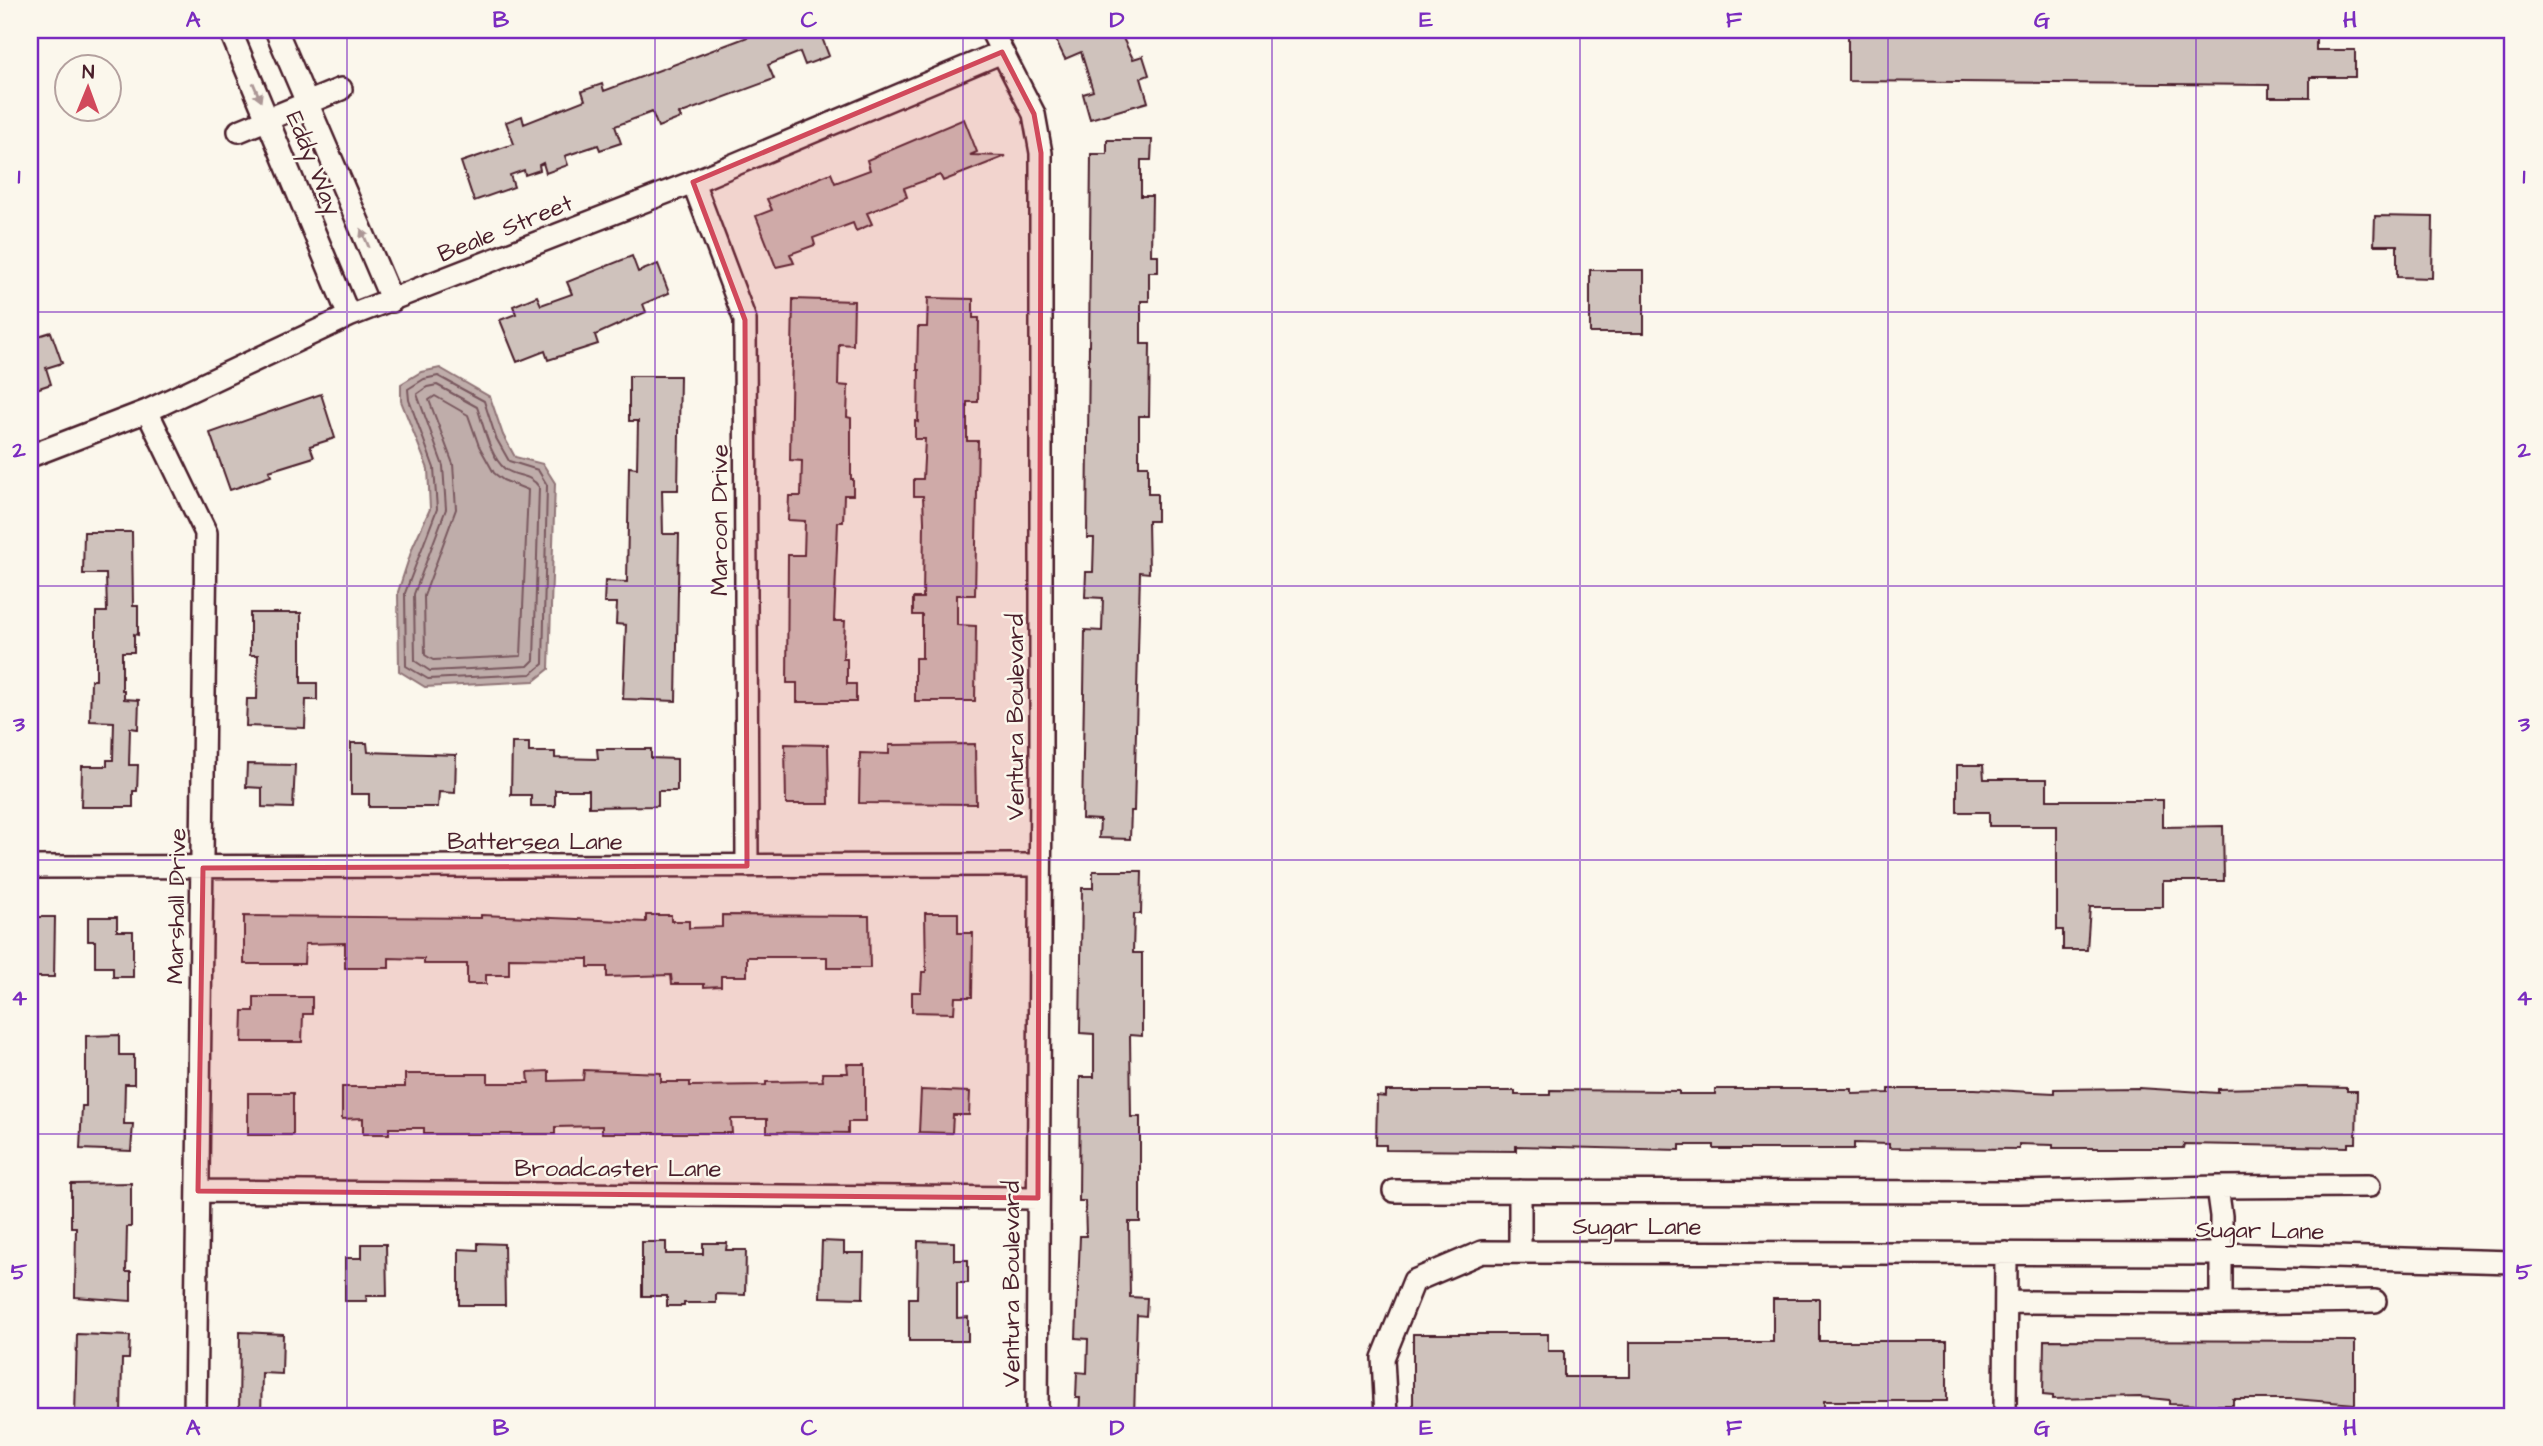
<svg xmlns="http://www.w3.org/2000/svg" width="2543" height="1446" font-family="'Architects Daughter',sans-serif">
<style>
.water{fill:#bfadaa;stroke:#907477;stroke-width:2}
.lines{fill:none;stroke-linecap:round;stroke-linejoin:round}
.shore{stroke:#79585e;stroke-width:2}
.building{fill:#cfc2bc;stroke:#4a1f2b;stroke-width:2}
.street-casing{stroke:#4a1f2b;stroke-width:26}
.street{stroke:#fbf7ec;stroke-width:21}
.oneway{fill:#ab9695}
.marked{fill:#d1495b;fill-opacity:0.2;stroke:#d1495b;stroke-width:5;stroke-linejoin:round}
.grid{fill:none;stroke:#7b2cbf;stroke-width:2;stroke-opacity:0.55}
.labels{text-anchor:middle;stroke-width:5;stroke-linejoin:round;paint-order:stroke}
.street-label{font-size:24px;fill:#4a1f2b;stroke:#fbf7ec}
.neatline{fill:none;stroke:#7b2cbf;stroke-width:2.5}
.grid-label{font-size:23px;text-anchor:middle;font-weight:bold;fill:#7b2cbf}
</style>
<rect width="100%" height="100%" fill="#fbf7ec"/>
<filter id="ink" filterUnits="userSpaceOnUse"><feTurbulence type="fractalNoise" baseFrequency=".0143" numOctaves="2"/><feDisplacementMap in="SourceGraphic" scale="14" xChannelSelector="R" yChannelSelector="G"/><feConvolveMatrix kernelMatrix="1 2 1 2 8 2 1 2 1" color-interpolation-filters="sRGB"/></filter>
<g filter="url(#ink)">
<!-- water -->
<path class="water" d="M440 368 490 397 503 435 515 457 543 464 555 483 549 669 534 681 425 687 399 671 398 592 413 546 430 509 428 469 401 401V384L421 372Z"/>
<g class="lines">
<!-- shore -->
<path class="shore" d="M438 376 484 401 496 438 509 461 538 470 547 485 543 664 531 674 428 679 406 666 405 593 437 509 434 468 409 400 408 389 424 379Z
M437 385 477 407C484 426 489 455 505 469 517 478 530 473 539 487L534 660 528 666 430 671 415 661 414 594 446 509 443 466 417 394 427 387Z
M435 396 468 415 479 446 494 473 503 480 528 490 521 656 433 660 425 655 424 596 456 509 453 464 429 400Z"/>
</g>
<!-- building -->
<path class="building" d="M766 30H819L829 56 805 65 800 52 768 65 774 79 679 114 681 118 658 127 652 112 615 126 621 143 600 150 598 145 565 156 568 165 546 173 543 163 539 165 540 170 525 175 524 170 510 175 514 187 474 201 461 162 514 144 506 122 522 116 524 124 585 100 582 91 602 84 604 91Z
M1051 30H1119L1133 59 1143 56 1149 75 1141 78 1148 102 1090 119 1083 94 1093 91 1081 52 1065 59Z
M1848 30H2316V50H2355V77H2310V97H2269V85L1848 81Z
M964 119 977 152 970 155 1006 156 943 181 940 175 904 188 907 197 867 213 872 224 856 231 853 223 813 238 815 245 790 254 794 263 776 267 756 216 772 210 767 199 831 173 835 183 870 170 867 160Z
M1107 140H1152L1151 160H1141V196H1152L1151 255H1158V272H1149V301H1141V344H1150L1149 416H1139V466H1148V494H1157V521H1148L1149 573 1140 572 1134 811H1131L1130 839 1099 838 1100 820 1082 819 1085 630 1102 631 1103 598 1085 597 1086 572H1093L1094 538H1087L1091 154H1107Z
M2375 216 2433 217 2432 278 2397 277V245H2374Z
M632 256 638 272 658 264 669 293 643 304 646 312 595 335 598 344 548 360 545 351 517 362 500 320 516 314 513 306 537 296 541 305 572 294 567 282Z
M1590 270H1644V333H1590Z
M928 298 973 299V318H979L978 402H967V441H978L975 595H957V625L976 626 975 701H915V658H922V615H913V598H923L924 522 923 496H914V479H923L925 439H915V421L918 422 919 370H917L918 327H927Z
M793 299 854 301 853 345 839 344 838 385 848 386 847 417 851 418V479H853V495H844L843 522H838L834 621H845L843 659H847V684H856V702H797V683H787L788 555H804L805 521 788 520 789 496H801L802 461 790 460Z
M30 331H33L35 337 51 332 62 363 46 368 51 384 30 391Z
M629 376H680L678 490H662L663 534H679L676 701 623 699 626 625 616 624 617 603H604L605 581 627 582 629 467 637 468 638 421H629Z
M321 394 335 438 310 446 314 457 269 471 271 476 230 490 210 433Z
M84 532H132L133 606H138V635L134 634V652H122V690H124V699L139 700 138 729 130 728 129 765H138L137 791H133V807H81L82 766H107V760H113L114 722 90 721 91 680H96V612H107L106 574H83Z
M250 613H301V683H317V700H306L305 728 246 726 247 699H257L258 655H250Z
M351 743H367L368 752 456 755 455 793 439 792 438 807H369V794H351Z
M512 743H529V752H555V758L598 759 597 749H651V758L677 759V791H658V806L589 807V790H555V806H531V795H511Z
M785 744 828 745 829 804H786Z
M975 744 976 804 859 803 860 753 889 754V745Z
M247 764 295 765 293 808 262 807V788L246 787Z
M1957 765H1983L1984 779H2047V800H2163V827L2223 826 2224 881H2163V907H2090L2087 950H2063V930H2057V826H1989V812H1957Z
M1093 871H1142L1141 914H1134L1133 953H1142V1036L1130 1035 1131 1117H1140V1222H1129L1130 1297 1147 1298 1146 1316 1137 1315 1134 1416H1079L1080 1398H1076L1077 1372 1087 1373 1088 1339 1076 1338 1080 1236H1086L1085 1201H1079L1080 1077H1094V1034L1080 1033 1082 888H1093Z
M925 913H958V933H973L972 997H955L954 1013 912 1012V992H921L922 972H926Z
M481 915 646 922V915H671V921H689V928L722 927V915L869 916 870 968H827V957H747V976H721V986L704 987V984H672L671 975 607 977V967H588V959L509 958V975H486V984H467V964H424V959L389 958V968H345V943L305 944 304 964H244V916L481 918Z
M30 917H55L54 977H30Z
M88 917H117V931H133V977H113V967H95V941H88Z
M254 997H312V1014H303L302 1042H242L243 1011H254Z
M119 1035V1055H134V1084H125L124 1124H133L131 1151 80 1149 82 1106H86V1036Z
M847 1064H865V1122H848V1133L767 1132V1119H731L732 1133H602V1126L555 1127V1134H424V1128H389V1134H363V1118L342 1119V1087H405V1074H488V1083H529L528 1072 549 1071V1081L583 1080 584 1070 661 1073V1082H690V1086L766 1085V1082L823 1081 822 1073H848Z
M2304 1087 2347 1088V1091H2357L2356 1143H2348V1147L2184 1144 2183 1148H2053V1145L2019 1144V1149L1889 1148V1144L1854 1143V1149H1714V1145H1680V1150L1516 1146V1151L1386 1150V1145H1376L1377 1096 1386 1097V1091H1515V1095H1550V1090L1679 1091V1094H1715V1089H1852V1094L1889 1093V1089H1975L2054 1093V1089L2139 1088 2218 1093V1089Z
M921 1090 970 1092 969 1115H953L952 1133 919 1132Z
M248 1093H293V1135H248Z
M131 1183V1227H127L126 1272H131V1301L75 1297 76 1227H71V1184Z
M822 1241 844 1242V1253H864L863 1298 820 1297Z
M918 1241 954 1242V1260H968V1283H957V1318L968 1317V1341H909V1298H917Z
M642 1242H666V1254H703V1243H727L726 1250H746L745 1295 716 1294V1303H684V1306H667V1296H642Z
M478 1243 504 1244 505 1305H459V1249L478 1250Z
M362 1244H386L387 1296H366L367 1301H345V1258H362Z
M1773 1299H1819V1341H1947V1401H1824V1416H1413V1334H1548V1351H1564V1377H1630V1342H1773Z
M240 1332 283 1334 282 1374 262 1373 261 1416H239Z
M77 1334 130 1336 129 1359H122L121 1416H75Z
M2044 1340 2355 1341V1404L2294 1399H2233V1405H2202L2169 1404V1400L2140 1397 2053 1399V1396L2043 1395Z"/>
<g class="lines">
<!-- street casing -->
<g class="street-casing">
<path id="street" d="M230 30 349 316
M276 30 392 301
M991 30 1034 114 1041 153V770L1037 1416
M239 131 341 89
M693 182 745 320 747 866
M147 411 206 533 195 1416
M30 456 147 411 349 316 693 182 1002 52
M30 867 1040 865
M198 1191 1038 1198
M1394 1191 2020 1192 2217 1187
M1520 1191V1252
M2006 1302 2221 1303V1216L2217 1187 2369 1186
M2221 1303 2375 1301
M1386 1416 1383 1358 1414 1281 1482 1252 2221 1254 2513 1262
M2005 1416 2006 1253"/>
</g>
<!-- street -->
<use href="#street" class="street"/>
</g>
<!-- one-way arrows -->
<defs><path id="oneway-solid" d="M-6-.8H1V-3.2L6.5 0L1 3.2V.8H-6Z" transform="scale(1.75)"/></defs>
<g class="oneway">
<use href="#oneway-solid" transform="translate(257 92) rotate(67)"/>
<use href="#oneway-solid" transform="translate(365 238) rotate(-113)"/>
</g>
</g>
<!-- marked area -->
<path class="marked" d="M1002 52 1034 114 1041 153 1038 1198 198 1191 203 868 747 866 745 320 693 182Z"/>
<!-- grid -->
<path class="grid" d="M347 30V1416M655 30V1416M963 30V1416M1272 30V1416M1580 30V1416M1888 30V1416M2196 30V1416M30 312H2513M30 586H2513M30 860H2513M30 1134H2513"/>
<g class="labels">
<!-- street labels -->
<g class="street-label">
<text transform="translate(314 163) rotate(68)" y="8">Eddy Way</text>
<text transform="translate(505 228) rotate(-22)" y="8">Beale Street</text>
<text transform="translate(719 520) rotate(-90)" y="8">Maroon Drive</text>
<text transform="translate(1015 717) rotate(-90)" y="8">Ventura Boulevard</text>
<text x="535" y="849">Battersea Lane</text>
<text transform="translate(176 906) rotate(-89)" y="8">Marshall Drive</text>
<text x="618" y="1176">Broadcaster Lane</text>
<text x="1637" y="1234">Sugar Lane</text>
<text transform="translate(2260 1230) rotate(1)" y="8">Sugar Lane</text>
<text transform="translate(1011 1284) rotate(-90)" y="8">Ventura Boulevard</text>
</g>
</g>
<!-- margin -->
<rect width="2543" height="1446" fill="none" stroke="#fbf7ec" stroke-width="77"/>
<!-- north arrow -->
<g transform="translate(88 88) rotate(1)"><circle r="33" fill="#fbf7ec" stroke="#b4a19f" stroke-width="2"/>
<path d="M0-5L12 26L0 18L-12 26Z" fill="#d1495b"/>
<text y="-10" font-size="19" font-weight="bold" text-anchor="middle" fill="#4a1f2b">N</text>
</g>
<rect x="38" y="38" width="2466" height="1370" class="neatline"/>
<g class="grid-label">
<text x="193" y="27">A</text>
<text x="501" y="27">B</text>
<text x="809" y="27">C</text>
<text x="1117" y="27">D</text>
<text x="1426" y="27">E</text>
<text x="1734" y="27">F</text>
<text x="2042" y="27">G</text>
<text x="2350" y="27">H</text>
<text x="19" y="183">1</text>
<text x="2524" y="183">1</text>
<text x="19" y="457">2</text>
<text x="2524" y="457">2</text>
<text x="19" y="731">3</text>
<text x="2524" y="731">3</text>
<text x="19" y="1005">4</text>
<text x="2524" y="1005">4</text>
<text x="19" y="1279">5</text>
<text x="2524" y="1279">5</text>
<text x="193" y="1435">A</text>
<text x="501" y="1435">B</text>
<text x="809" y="1435">C</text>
<text x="1117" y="1435">D</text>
<text x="1426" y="1435">E</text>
<text x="1734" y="1435">F</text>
<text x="2042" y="1435">G</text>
<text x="2350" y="1435">H</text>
</g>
</svg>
